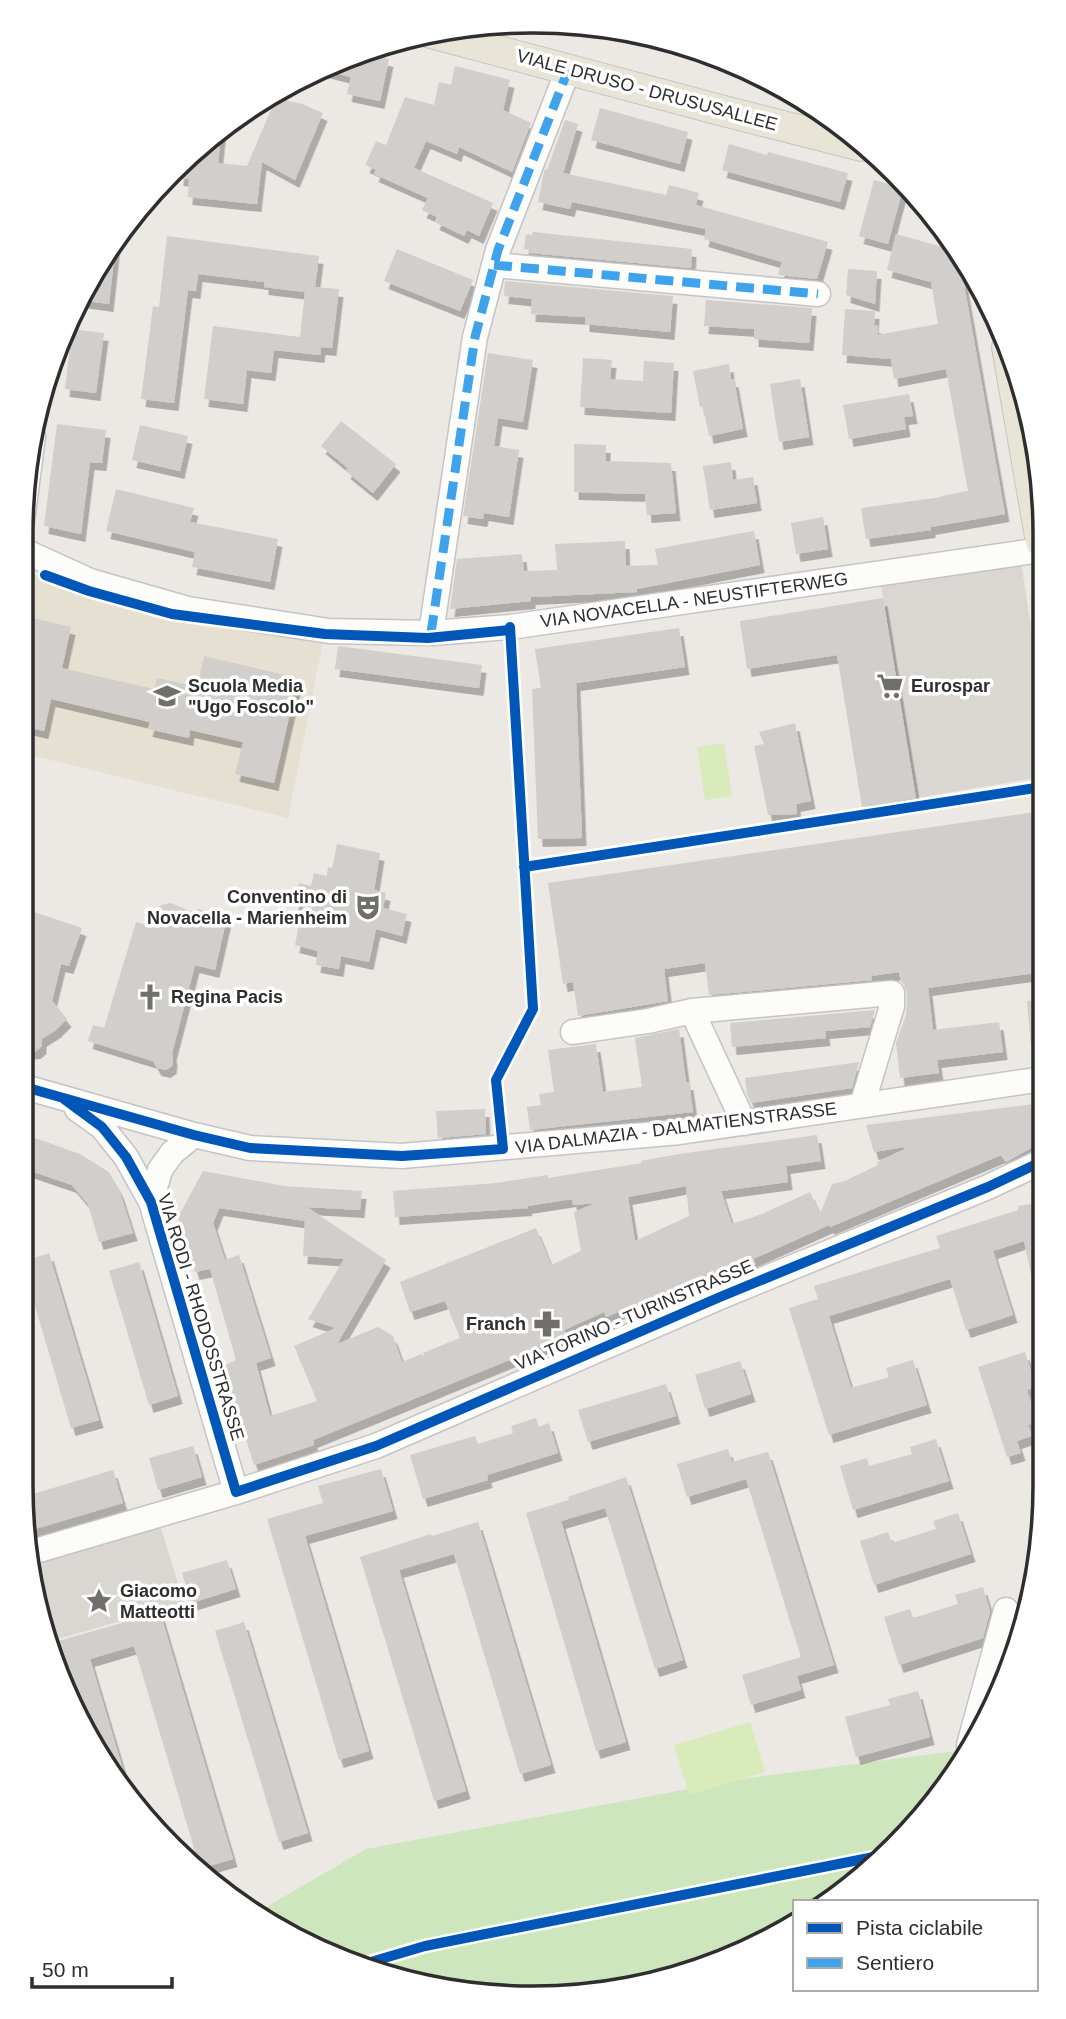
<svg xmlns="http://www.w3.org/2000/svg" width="1066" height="2019" font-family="Helvetica,sans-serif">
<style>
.education{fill:#e6e0d3}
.green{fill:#cee6be}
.pitch{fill:#d9eabb}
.plaza{fill:#dad6d2}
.building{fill:#d1cecb;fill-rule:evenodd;filter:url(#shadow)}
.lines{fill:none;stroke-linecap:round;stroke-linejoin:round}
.minor-casing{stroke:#c5c4c5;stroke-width:27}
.major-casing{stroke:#c6c5c4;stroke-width:32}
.minor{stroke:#fcfcfb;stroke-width:24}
.major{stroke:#e8e4d6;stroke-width:30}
.quiet{stroke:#3ea3eb;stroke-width:9;stroke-dasharray:18 9;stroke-linecap:butt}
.cycleway-casing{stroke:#fff;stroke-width:15}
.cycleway{stroke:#0057b8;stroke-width:10}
.labels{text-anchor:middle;stroke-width:7;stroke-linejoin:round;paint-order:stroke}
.street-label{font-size:18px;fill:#2e2e2e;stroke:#fff}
.poi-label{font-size:18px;font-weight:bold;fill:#2e2e2e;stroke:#fff;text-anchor:start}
.rim{fill:none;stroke:#2e2e2e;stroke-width:3.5}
</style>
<defs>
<filter id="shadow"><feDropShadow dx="4.5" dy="8" stdDeviation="0" flood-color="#0004"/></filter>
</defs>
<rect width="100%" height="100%" fill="#ece8e4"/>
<!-- education -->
<path class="education" d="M22 570 91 596 170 617 324 636 288 818 34 756 22 813Z"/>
<!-- green -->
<path class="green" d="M970 1749 871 1871 821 1902H795V1918L729 1959 567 1997 401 1981 254 1914 366 1849 742 1779Z"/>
<!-- pitch -->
<path class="pitch" d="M724 743 732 796 705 800 697 747Z
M750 1722 765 1772 689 1795 674 1745Z"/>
<!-- plaza -->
<path class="plaza" d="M1021 562 1041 691 1042 777 916 798 881 585Z
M157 1515 184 1603 47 1642 32 1552Z"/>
<!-- building -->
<path class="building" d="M361 53 389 59 380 101 347 94 351 77 320 69Z
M455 66 510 80 503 110 531 123 512 172 459 147 457 154 426 141 414 168 493 203 479 236 467 230 464 236 435 222 437 217 422 210 428 198 374 174 376 170 365 165 376 141 386 145 405 97 434 105 439 82 451 85Z
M276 98 302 104 323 113 295 180 262 162 257 204 188 197 189 179 179 178 180 165 222 126 218 163 247 166Z
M600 108 688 132 680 164 591 140Z
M565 120 578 124 563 173 666 195 669 185 699 193 696 205 828 242 817 279 778 275 782 262 704 239 706 229 572 202 570 209 538 202 544 172 545 169 547 170Z
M729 144 767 155 768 152 848 173 840 202 722 170Z
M874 180 903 188 888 244 859 236Z
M533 232 692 249 691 268 530 253V250L524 249 526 234 532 235Z
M896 234 950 249 959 256 1005 514 931 527V530L866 539 861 508 942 497 941 496 968 491 946 369 894 379 891 359 842 355 845 309 875 311 874 325 878 326 877 335 938 324 931 282 887 270Z
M167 236 319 256 315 287 339 289 332 348 321 347 320 355 274 350 271 373 247 370 243 404 204 399 213 326 300 337 305 292 264 287V282L198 274 196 291 188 290 174 403 141 399 153 306 159 307Z
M116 241 109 304 80 300 89 277Z
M397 249 473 280 460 311 384 281Z
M848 269 877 271 875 304 846 295Z
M505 281 673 296 670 332 585 324V317L531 314 532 299 504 296Z
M706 300 812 308 809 343 754 339V329L704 326Z
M72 329 104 333 96 393 65 389Z
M488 353 533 360 523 422 498 418 494 446 519 450 509 517 484 513 483 519 463 516Z
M583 358 612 360 610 379 643 381 644 361 674 363 671 413 580 407Z
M729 364 731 379H734L743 429 709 436 703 407H700L693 371Z
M800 379 809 437 779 442 770 384Z
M909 394 913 416 904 417 906 429 849 439 843 405Z
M341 421 396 464 373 493 346 471 348 468 321 446Z
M57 424 106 430 102 463 90 462 81 534 44 526Z
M140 425 188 436 180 471 132 460Z
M574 444 606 445V461L671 463 676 513 647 515 645 494 574 492Z
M731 462 733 480 753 477 757 503 710 510 703 466Z
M116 489 194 508 190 522 278 539 270 582 192 567 195 552 106 531Z
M823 517 828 549 796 554 791 523Z
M754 531 760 565 637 589V592L531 597V601L450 609 457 559 522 554 524 571 557 570 555 544 625 541 626 566 658 565 655 549Z
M883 598 916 798 862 807 837 655 747 669 740 621Z
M33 618 71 627 62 668 154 689 157 678 197 687 204 656 298 678 274 783 235 774 243 742 190 730 189 738 148 729 150 722 51 699 44 731 22 726V669Z
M679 628 685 667 576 683 582 838 538 839 532 689 541 688 535 649Z
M338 646 482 665 479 688 335 669Z
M795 723 811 801 796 804 797 814 768 815 754 746 764 744 759 732Z
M1042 811V972L928 988 933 1030 999 1022 1003 1052 937 1060 939 1073 900 1078 896 1043 906 1015 907 993 905 986 901 981 899 972 871 976 872 980 709 995 705 963 664 969 668 1001 578 1016 573 982 563 984 548 883Z
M337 844 380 853 374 890 386 893 383 908 407 914 402 936 376 929 369 962 341 956 339 969 316 965 318 951 295 945 303 904 294 902 299 883 311 886 314 873 327 876 328 867 332 868Z
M171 903 197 914 198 909 227 917 215 970 195 965 172 1053 173 1058 172 1066 166 1070 157 1068 153 1061 88 1041 93 1025 104 1028 136 922 149 926 154 911 161 905Z
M22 908 82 928 69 966 61 964 52 1001 67 1019 56 1030 42 1039V1046L36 1051 21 1052Z
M1042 1000V1047H1031L1027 1001Z
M875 1010 870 1027 825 1031 826 1038 732 1047 730 1023Z
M679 1029 686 1082H689L693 1112 530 1130 527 1107 541 1105 539 1094 554 1092 548 1050 596 1044 603 1092 642 1087 635 1038Z
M859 1062 852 1088 751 1103 747 1094 745 1078Z
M1043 1103V1141L1006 1162 1001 1155 830 1227 829 1225 753 1259 756 1264 742 1272 679 1298 676 1292 643 1304 642 1302 606 1317 604 1312 564 1330 568 1338 548 1348 546 1345 313 1440 314 1445 254 1465 223 1366 236 1360 210 1269 195 1272 178 1217 203 1171 284 1186 362 1191 360 1210 307 1207 386 1260 337 1344 378 1327 393 1336 402 1362 421 1354 424 1356 423 1353 460 1338 445 1301 410 1312 400 1282 536 1228 551 1265 581 1251 574 1212 596 1203 573 1205 572 1199 527 1206 528 1208 395 1217 393 1191 496 1183 548 1175V1178L642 1163 641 1161 679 1154 817 1135 821 1161 786 1166 788 1182 721 1191 732 1224 762 1214 810 1192 820 1214 832 1184 845 1181 878 1165 877 1162 905 1149 904 1147 874 1152 866 1125ZM686 1186 689 1216 635 1241 628 1197ZM219 1208 305 1221 303 1256 344 1259 308 1319 336 1328 294 1346 317 1401 270 1416 256 1363 271 1358 239 1255 225 1260 213 1223Z
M485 1109 486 1134 438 1138 436 1111Z
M35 1138 80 1154 109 1172 119 1190 133 1233 99 1242 88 1204 72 1185 25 1169Z
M1043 1202V1297L1036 1298 1024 1241 993 1251 1013 1315 966 1330 950 1279 829 1316 851 1388 889 1377 886 1368 913 1360 927 1405 829 1435 789 1308 818 1299 814 1286 940 1248 936 1236 1018 1210V1206Z
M49 1253 99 1420 71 1428 22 1262Z
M139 1262 178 1396 149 1405 109 1271Z
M1025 1352 1036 1387 1027 1390 1037 1422 1028 1425 1032 1436 1017 1441 1021 1453 1007 1457 978 1367Z
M740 1361 751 1394 705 1409 695 1375Z
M666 1384 676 1416 588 1442 578 1410Z
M536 1418 539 1427 549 1423 558 1453 487 1475 488 1480 423 1499 410 1455 475 1436 478 1444 513 1433 511 1426Z
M936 1439 949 1481 853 1510 840 1466 867 1458 869 1466 912 1454 910 1447Z
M193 1446 202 1477 158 1490 149 1458Z
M728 1449 732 1462 768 1452 834 1665 797 1676 801 1690 751 1705 742 1675 801 1657 746 1479 687 1497 677 1464Z
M381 1469 393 1511 305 1536 369 1751 339 1760 267 1519 323 1503 318 1486Z
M113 1470 123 1503 28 1531 23 1497Z
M626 1477 683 1660 655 1669 605 1508 561 1521 626 1742 596 1751 526 1513 569 1500 568 1497Z
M958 1513 971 1554 874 1585 860 1541 888 1532 892 1543 936 1529 933 1521Z
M478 1522 551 1765 520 1774 454 1554 399 1570 466 1791 434 1801 360 1557 431 1534 432 1536Z
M227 1560 236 1589 191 1603 182 1573Z
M983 1587 990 1611 983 1638 899 1665 884 1617 910 1609 913 1618 958 1604 955 1595Z
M160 1612 233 1859 202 1868 199 1865 134 1646 90 1659 127 1783 121 1786 53 1659 48 1644Z
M244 1622 308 1833 279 1842 215 1631Z
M918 1691 930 1737 856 1757 845 1717 890 1705 888 1699Z"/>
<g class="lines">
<!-- minor casing -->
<g class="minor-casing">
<path id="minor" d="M494 265 818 294
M22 522 33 436
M22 550 90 581 188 609 329 631 431 633 510 627 1041 550
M431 633 475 337 498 250 568 70
M692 1011 744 1123
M573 1032 648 1021 692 1011 892 993V1006L862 1105
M21 1086 194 1135 250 1148 402 1156 680 1132 1043 1079
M77 1109 102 1127 126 1157 151 1202 236 1492
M151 1202 160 1170 172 1153 194 1135
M32 1552 236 1492 376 1446 720 1297 988 1187 1043 1161
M974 1745H969L1006 1610"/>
</g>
<!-- major casing -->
<g class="major-casing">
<path id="major" d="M431 33 720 110 862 146
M1007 347 1041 542"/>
</g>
<!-- minor -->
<use href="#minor" class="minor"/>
<!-- major -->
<use href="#major" class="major"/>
<!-- quiet -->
<path class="quiet" d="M494 265 818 294
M431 633 475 337 498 250 568 70"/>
<!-- cycleway casing -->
<g class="cycleway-casing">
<path id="cycleway" d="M45 575 89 591 172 614 325 634 428 638 510 630
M524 867 1042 787
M21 1086 194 1135 250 1148 402 1156 503 1149 496 1080 533 1009 510 627
M64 1099 102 1127 126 1157 151 1202 236 1492 376 1446 720 1297 988 1187 1043 1161
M364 1964 425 1946 884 1855"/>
</g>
<!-- cycleway -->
<use href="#cycleway" class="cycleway"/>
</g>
<!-- icons -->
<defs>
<g id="supermarket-bare" transform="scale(2.1)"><path d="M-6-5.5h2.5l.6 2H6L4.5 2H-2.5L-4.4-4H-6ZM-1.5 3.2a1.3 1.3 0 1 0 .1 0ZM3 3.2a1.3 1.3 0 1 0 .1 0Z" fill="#706f6e" stroke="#fff" stroke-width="2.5" paint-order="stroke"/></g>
<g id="school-bare" transform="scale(2.1)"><path d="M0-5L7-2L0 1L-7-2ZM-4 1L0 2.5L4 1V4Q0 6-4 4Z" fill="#706f6e" stroke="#fff" stroke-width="2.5" paint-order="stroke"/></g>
<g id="theatre-bare" transform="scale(2.1)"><path d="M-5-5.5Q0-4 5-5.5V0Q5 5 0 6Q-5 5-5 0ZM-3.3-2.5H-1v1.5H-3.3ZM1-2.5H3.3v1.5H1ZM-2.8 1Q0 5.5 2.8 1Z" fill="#706f6e" stroke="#fff" stroke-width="2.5" paint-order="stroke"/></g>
<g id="church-bare" transform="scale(2.1)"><path d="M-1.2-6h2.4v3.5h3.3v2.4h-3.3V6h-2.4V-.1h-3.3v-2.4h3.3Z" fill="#706f6e" stroke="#fff" stroke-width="2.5" paint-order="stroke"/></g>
<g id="pharmacy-bare" transform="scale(2.1)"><path d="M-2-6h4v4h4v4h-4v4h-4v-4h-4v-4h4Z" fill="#706f6e" stroke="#fff" stroke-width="2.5" paint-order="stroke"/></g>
<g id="sight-bare" transform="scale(2.1)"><path d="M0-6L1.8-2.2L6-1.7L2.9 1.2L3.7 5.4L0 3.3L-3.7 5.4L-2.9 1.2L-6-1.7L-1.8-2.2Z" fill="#706f6e" stroke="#fff" stroke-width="2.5" paint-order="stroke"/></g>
</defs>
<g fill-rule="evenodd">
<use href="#supermarket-bare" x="890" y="686"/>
<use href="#school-bare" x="167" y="696"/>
<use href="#theatre-bare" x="368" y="907"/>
<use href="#church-bare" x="150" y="997"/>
<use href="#pharmacy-bare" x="547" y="1324"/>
<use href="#sight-bare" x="99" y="1601"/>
</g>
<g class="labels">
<!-- street labels -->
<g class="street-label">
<text transform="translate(647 90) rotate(15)" y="6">VIALE DRUSO - DRUSUSALLEE</text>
<text transform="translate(694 600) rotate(-8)" y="6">VIA NOVACELLA - NEUSTIFTERWEG</text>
<text transform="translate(676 1128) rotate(-7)" y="6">VIA DALMAZIA - DALMATIENSTRASSE</text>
<text transform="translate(634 1315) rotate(-23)" y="6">VIA TORINO - TURINSTRASSE</text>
<text transform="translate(201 1317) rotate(73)" y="6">VIA RODI - RHODOSSTRASSE</text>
</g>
<!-- poi labels -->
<g class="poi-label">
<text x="188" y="692">Scuola Media<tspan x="188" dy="21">"Ugo Foscolo"</tspan></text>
<text x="911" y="692">Eurospar</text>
<text x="347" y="903" text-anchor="end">Conventino di<tspan x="347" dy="21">Novacella - Marienheim</tspan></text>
<text x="171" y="1003">Regina Pacis</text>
<text x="526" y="1330" text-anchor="end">Franch</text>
<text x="120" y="1597">Giacomo<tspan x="120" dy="21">Matteotti</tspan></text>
</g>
</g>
<!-- crop -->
<path d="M0 0H1066V2019H0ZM533 33H533A500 500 0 0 1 1033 533V1486A500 500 0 0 1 533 1986H533A500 500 0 0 1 33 1486V533A500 500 0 0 1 533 33Z" fill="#fff" fill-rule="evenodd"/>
<path class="rim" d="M533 33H533A500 500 0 0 1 1033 533V1486A500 500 0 0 1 533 1986H533A500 500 0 0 1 33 1486V533A500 500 0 0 1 533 33Z"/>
<!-- legend -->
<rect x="793" y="1900" width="245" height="91" fill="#ffffff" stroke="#ababab" stroke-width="2"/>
<rect x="807" y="1923" width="35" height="10" fill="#0057b8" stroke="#ababab" stroke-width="2"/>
<text x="856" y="1935" font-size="21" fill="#2e2e2e">Pista ciclabile</text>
<rect x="807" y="1958" width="35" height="10" fill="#3ea3eb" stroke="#ababab" stroke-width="2"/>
<text x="856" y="1970" font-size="21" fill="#2e2e2e">Sentiero</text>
<!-- scale -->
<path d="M32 1977v10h140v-10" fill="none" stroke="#2e2e2e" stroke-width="3.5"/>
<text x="42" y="1977" font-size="21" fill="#2e2e2e" stroke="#ffffff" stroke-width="5" paint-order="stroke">50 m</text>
</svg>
